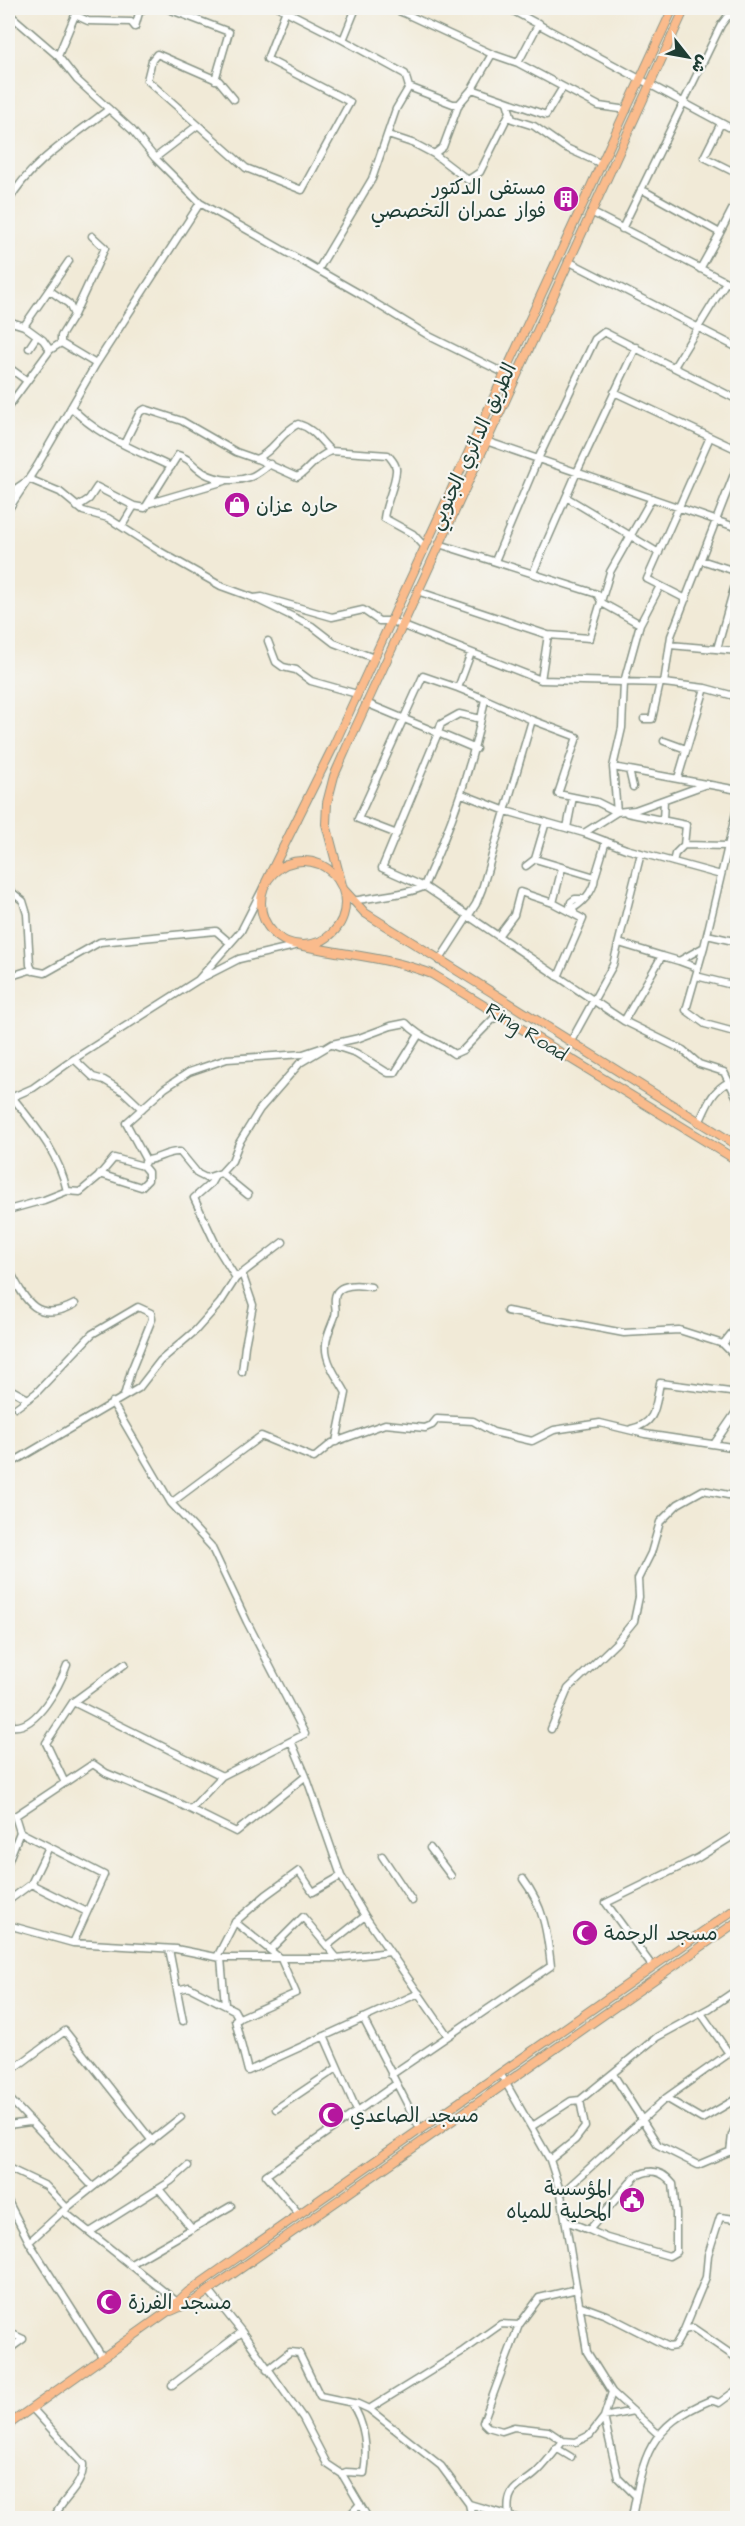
<svg xmlns="http://www.w3.org/2000/svg" width="745" height="2526" font-family="'Architects Daughter','Playpen Sans Arabic',sans-serif">
<style>
.lines{fill:none;stroke-linecap:round;stroke-linejoin:round}
.minor-casing{stroke:#889486;stroke-width:9}
.major-casing{stroke:#889486;stroke-width:10}
.minor{stroke:#fff;stroke-width:6}
.major{stroke:#fabb8c;stroke-width:8}
.labels{text-anchor:middle;stroke-width:4.5;stroke-linejoin:round;paint-order:stroke}
.poi-label{font-size:20px;fill:#1f3d34;stroke:#f6f6f2;text-anchor:start}
.street-label{font-size:20px;fill:#1f3d34;stroke:#f6f6f2}
</style>
<rect width="100%" height="100%" fill="#f6f6f2"/>
<filter id="ink" filterUnits="userSpaceOnUse"><feTurbulence type="fractalNoise" baseFrequency=".0167" numOctaves="2"/><feDisplacementMap in="SourceGraphic" scale="12" xChannelSelector="R" yChannelSelector="G"/><feConvolveMatrix kernelMatrix="1 2 1 2 8 2 1 2 1" color-interpolation-filters="sRGB"/></filter>
<filter id="wash" filterUnits="userSpaceOnUse"><feTurbulence type="fractalNoise" baseFrequency=".008" numOctaves="4" result="noise"/><feDisplacementMap in="SourceGraphic" scale="24" xChannelSelector="R" yChannelSelector="G"/><feGaussianBlur stdDeviation="1.35" result="paint"/><feColorMatrix in="noise" values="0 0 0 0 0 0 0 0 0 0 0 0 0 0 0 0 0 1.4 0 .05"/><feComposite in="paint" operator="in"/></filter>
<g filter="url(#wash)">
<rect width="100%" height="100%" fill="#f1ead7"/>
</g>
<g filter="url(#ink)">
<g class="lines">
<!-- minor casing -->
<g class="minor-casing">
<path id="minor" d="M166 8 229 32 215 80
M280 8 343 40 356 8
M392 8 404 13
M403 8 404 13 492 54 518 63 599 106 627 110
M508 8 738 132
M8 13 58 56 77 80 132 130 155 158 200 203 360 294 431 337 506 374
M75 15 88 21 131 22 135 27 139 13 144 8
M58 56 78 8
M518 63 539 23
M409 87 453 104H459L472 89 492 54
M472 89 546 115 563 87
M507 102 512 119 534 126 564 147 602 164
M721 123 704 157 738 174
M198 125 246 168 302 190 350 102 267 59 286 10
M388 135 415 144 434 154 443 147 459 104
M434 154 468 180 480 172 510 112
M155 158 198 125 147 80 152 60 157 54 219 81 234 99
M641 189 720 233 700 269
M8 202C30 162 73 137 109 109
M591 212 738 288
M622 229 721 25 727 17 733 14 738 15
M720 233 738 198
M568 261 738 348
M318 270 372 179 396 109 409 87 405 74 343 40
M49 290 69 304 74 315 61 336V343
M74 315 105 248 92 236
M8 321 24 326 43 340 50 350
M24 326 69 261
M29 348 37 336
M8 367 26 380
M674 367 726 282
M614 392 738 450
M8 407 50 350 61 343 96 364
M71 407C97 436 136 450 171 467
M486 441 738 528
M124 444 140 412 145 409 182 421 236 452 256 459C273 452 281 432 298 424 315 429 319 440 331 451L388 455C392 460 397 465 396 471 395 486 386 502 384 518L413 534 425 547
M257 459 297 477C308 472 313 458 331 451
M29 479 60 492 83 511 108 518 161 552 221 586 254 598 312 626 334 643 374 658
M8 494 24 483
M566 497 659 553
M150 503 225 481
M77 507 89 499 97 487 134 506 145 508 178 455C190 460 189 461 197 468 211 480 233 483 250 477 257 475 264 468 270 464
M8 510 37 466 96 364 200 203
M122 526 134 506
M439 544 597 594 602 603 640 624 660 586
M701 560 738 572
M495 561 538 459 595 339 604 332 738 400
M533 573 577 472 636 347
M417 591 548 635 590 638 610 572 652 498
M254 598 262 597 332 617 363 610 379 621H391L541 680 664 683 705 688 738 697
M686 599 647 579 710 437
M268 641 276 662 283 667 296 670 311 681 357 694
M670 645 738 651
M717 649 738 574
M541 680 548 635
M664 683 671 636 738 464
M366 703 438 733 382 868 427 888 624 1021 683 1050 699 1064 724 1072 738 1100
M644 719H652L660 683
M532 720 577 737 558 794 597 802 617 812 613 767 622 728 624 682 640 624
M664 741 686 749
M476 749 438 733 441 724 459 714 481 719
M613 767 738 790
M629 770 633 787
M678 778 705 688
M462 794 506 811 584 833 626 849 721 875
M627 813 686 825 684 845 727 846
M663 821 664 800
M546 822 535 859 595 877 606 841
M567 828 573 797
M584 833 617 812 635 810 707 784
M397 834 358 819 423 676 458 688 471 653
M673 862 675 854 684 845
M526 866 535 859
M266 882 241 931 198 980 239 959 299 945
M8 889 23 901 27 914 30 965 33 971
M352 901C366 898 416 893 424 886 452 825 473 765 485 699L458 688
M568 911C581 905 594 892 595 877
M574 912 570 907 571 902 575 899H584
M707 935 738 942
M498 936 514 915 520 892 553 903
M619 943 662 956
M704 947 686 1010 705 1024 738 1033
M439 961 476 904 482 889 532 720 485 699
M679 961 698 968
M696 976 728 984 738 981
M8 977 30 970 45 973 100 942 216 931 230 943
M558 977 583 919 553 903 562 868
M624 1021 662 956 679 961 704 947 738 804
M570 1043 613 965 641 853
M332 1045 356 1053 388 1073H395L418 1036
M74 1059 93 1077 104 1080 124 1092 142 1109
M8 1099 33 1088 74 1059 198 980
M699 1123C707 1106 712 1090 729 1082
M146 1160C159 1160 165 1151 180 1152L198 1174 206 1178 221 1173 248 1195
M221 1173 232 1161 239 1143 260 1109 300 1063 332 1044 359 1038 391 1026 406 1023C419 1038 438 1042 454 1054L463 1050 498 1014
M100 1174 141 1187 148 1180V1172L143 1166
M215 1176 211 1183 194 1198 218 1249 236 1278
M67 1191 80 1192 98 1177 114 1158 143 1166 146 1160 126 1123 165 1088 189 1072 227 1059 303 1054 321 1048
M8 1210 44 1200 67 1191C59 1154 36 1127 13 1098
M8 1267C25 1300 36 1325 75 1304
M242 1273 253 1305 245 1346 242 1372
M507 1311 624 1333 679 1330 723 1344 732 1353 738 1354
M723 1344 738 1325
M8 1388 28 1399
M112 1402 171 1503 211 1546 247 1622 305 1734 291 1741
M17 1407 36 1393 92 1334 138 1307 151 1313 152 1319 131 1371 124 1396
M631 1429C657 1423 655 1407 660 1383L738 1393
M336 1442 346 1393C340 1381 330 1370 327 1356 323 1341 330 1330 335 1316 337 1309 334 1305 335 1298 337 1282 361 1285 371 1287
M714 1444 738 1409
M8 1465 139 1388 160 1361 195 1331 220 1303 236 1278 283 1242
M171 1503 261 1436 314 1458 332 1443 385 1424 425 1428 432 1425 437 1419 473 1421 493 1432 532 1441 554 1430 600 1423 645 1434 738 1448
M73 1702 222 1776
M8 1713 12 1726C37 1730 60 1684 67 1665
M551 1729 568 1689 616 1643 634 1621 639 1597 638 1579 651 1553 660 1522 678 1504 703 1490 738 1497
M65 1783 46 1743 73 1702 125 1664
M191 1809 222 1776 291 1741 306 1776 341 1876 365 1916 448 2036
M20 1832 104 1875 73 1943
M430 1848 451 1876
M382 1856 412 1901
M8 1862 20 1832 15 1816 93 1764 106 1773 180 1804 236 1832 306 1776
M31 1884 87 1912
M8 1901 31 1884 49 1847
M235 1922 281 1959 296 1993 235 2020 248 2071 419 1993
M8 1925 73 1943 176 1949 221 1958H337L390 1952
M327 1946 365 1916
M169 1949 183 2021
M270 1950 303 1917 337 1958
M217 1957 235 1922 266 1895 299 1871 313 1892 341 1876
M221 1958 225 2005
M652 1966 606 1903 698 1858 738 1833
M177 1990 189 1987 234 2010 239 2019
M701 2013 728 2052
M363 2018 420 2129
M324 2036 357 2111
M8 2073 65 2031 152 2141
M500 2073 550 2160 561 2194 587 2352 612 2392 658 2434
M613 2074 658 2145 698 2165 738 2148
M391 2075 551 1966C547 1931 544 1907 523 1879
M8 2097 93 2187
M666 2098 702 2119 738 2098
M276 2109 337 2068
M8 2125 30 2122
M531 2127 571 2101 580 2100
M730 2152 732 2135 738 2121
M550 2160 575 2140 585 2127 580 2100 657 2037 710 2008 738 1989
M8 2168 46 2186 67 2208
M159 2189 192 2229
M561 2194 666 2098 738 2047
M8 2201 29 2242 103 2358
M299 2214 266 2175 396 2084
M566 2221 589 2230 635 2177C650 2168 662 2170 673 2184L676 2213V2252L669 2256 607 2238 589 2230
M90 2232 171 2181 188 2166
M29 2242 63 2211
M131 2264 231 2206
M577 2289 539 2298 519 2325 483 2422 488 2427 502 2431 514 2427 548 2431 563 2441 576 2442 590 2435 604 2417 612 2392
M209 2291 242 2332 303 2418 327 2464 342 2474 368 2518
M181 2305 63 2211 181 2117
M579 2305 606 2315 669 2347 675 2346 684 2330 693 2328 738 2359
M684 2330 706 2277 708 2255 720 2217 735 2219 738 2214
M8 2332 23 2339
M8 2350 23 2339
M267 2370 290 2352 299 2353 320 2396 358 2404 369 2409 441 2466 469 2504 517 2518
M172 2385 242 2332
M32 2408 83 2464C84 2487 61 2499 54 2518
M369 2409 463 2351 501 2324 519 2325
M633 2411 604 2417 618 2478 636 2496
M556 2448 571 2457
M342 2474 346 2472 364 2473C368 2449 365 2422 351 2403
M469 2504 472 2518
M509 2516C505 2485 521 2488 538 2471 547 2462 555 2451 563 2441
M347 2518 360 2504
M632 2518C643 2456 648 2426 711 2400L719 2403 738 2389"/>
</g>
<!-- major casing -->
<g class="major-casing">
<path id="major" d="M685 8 350 740 334 776 327 803 326 824 343 889 365 913 738 1146
M261 903a42 42 0 1 1 84 0a42 42 0 1 1-84 0Z
M266 882 333 747 673 8
M299 945C344 955 389 957 432 974L738 1161
M171 2311 194 2301 738 1921
M8 2425 167 2312 188 2292 738 1907"/>
</g>
<!-- minor -->
<use href="#minor" class="minor"/>
<!-- major -->
<use href="#major" class="major"/>
</g>
</g>
<!-- icons -->
<defs>
<g id="building-disc" transform="scale(1.35)"><circle r="9.5" fill="#b5179e" stroke="#f6f6f2"/><path d="M-4-6H4V6H1V3H-1V6H-4ZM-2.5-4.3h1.7v1.8h-1.7ZM.8-4.3h1.7v1.8H.8ZM-2.5-1h1.7V.8h-1.7ZM.8-1h1.7V.8H.8Z" fill="#fff"/></g>
<g id="shop-disc" transform="scale(1.35)"><circle r="9.5" fill="#b5179e" stroke="#f6f6f2"/><path d="M-5-2.5h2.3a2.7 3.5 0 0 1 5.4 0H5L5.5 6h-11ZM-1.5-2.5h3a1.5 2.3 0 0 0-3 0Z" fill="#fff"/></g>
<g id="mosque-disc" transform="scale(1.35)"><circle r="9.5" fill="#b5179e" stroke="#f6f6f2"/><path d="M3.5-4.9A6 6 0 1 0 3.5 4.9A5 5 0 1 1 3.5-4.9Z" fill="#fff"/></g>
<g id="civic-disc" transform="scale(1.35)"><circle r="9.5" fill="#b5179e" stroke="#f6f6f2"/><path d="M-.6-6.5H3V-4.5H.6V-3L4-1V1h2V6H-6V1h2V-1L-.6-3ZM-1.2 2.5V6h2.4V2.5Z" fill="#fff"/></g>
</defs>
<g fill-rule="evenodd">
<use href="#building-disc" x="566" y="199"/>
<use href="#shop-disc" x="237" y="505"/>
<use href="#mosque-disc" x="585" y="1933"/>
<use href="#mosque-disc" x="331" y="2115"/>
<use href="#civic-disc" x="632" y="2200"/>
<use href="#mosque-disc" x="109" y="2302"/>
</g>
<g class="labels">
<!-- poi labels -->
<g class="poi-label">
<text x="546" y="194" text-anchor="end">مستفى الدكتور<tspan x="546" dy="23">فواز عمران التخصصي</tspan></text>
<text x="256" y="512">حاره عزان</text>
<text x="604" y="1940">مسجد الرحمة</text>
<text x="350" y="2122">مسجد الصاعدي</text>
<text x="612" y="2195" text-anchor="end">المؤسسة<tspan x="612" dy="23">المحلية للمياه</tspan></text>
<text x="128" y="2309">مسجد الفرزة</text>
</g>
<!-- street labels -->
<g class="street-label">
<text transform="translate(472 446) rotate(-65)" y="7">الطريق الدائري الجنوبي</text>
<text transform="translate(527 1031) rotate(32)" y="7">Ring Road</text>
</g>
</g>
<!-- margin -->
<rect width="745" height="2526" fill="none" stroke="#f6f6f2" stroke-width="30"/>
<!-- north arrow -->
<g transform="translate(688 57) rotate(121)" stroke="#f6f6f2" stroke-width="4.5" paint-order="stroke">
<path d="M0-4.5L10 22L0 15L-10 22Z" fill="#1f3d34"/>
<text y="-9" font-size="16" font-weight="bold" text-anchor="middle" fill="#1f3d34">ش</text>
</g>
</svg>
